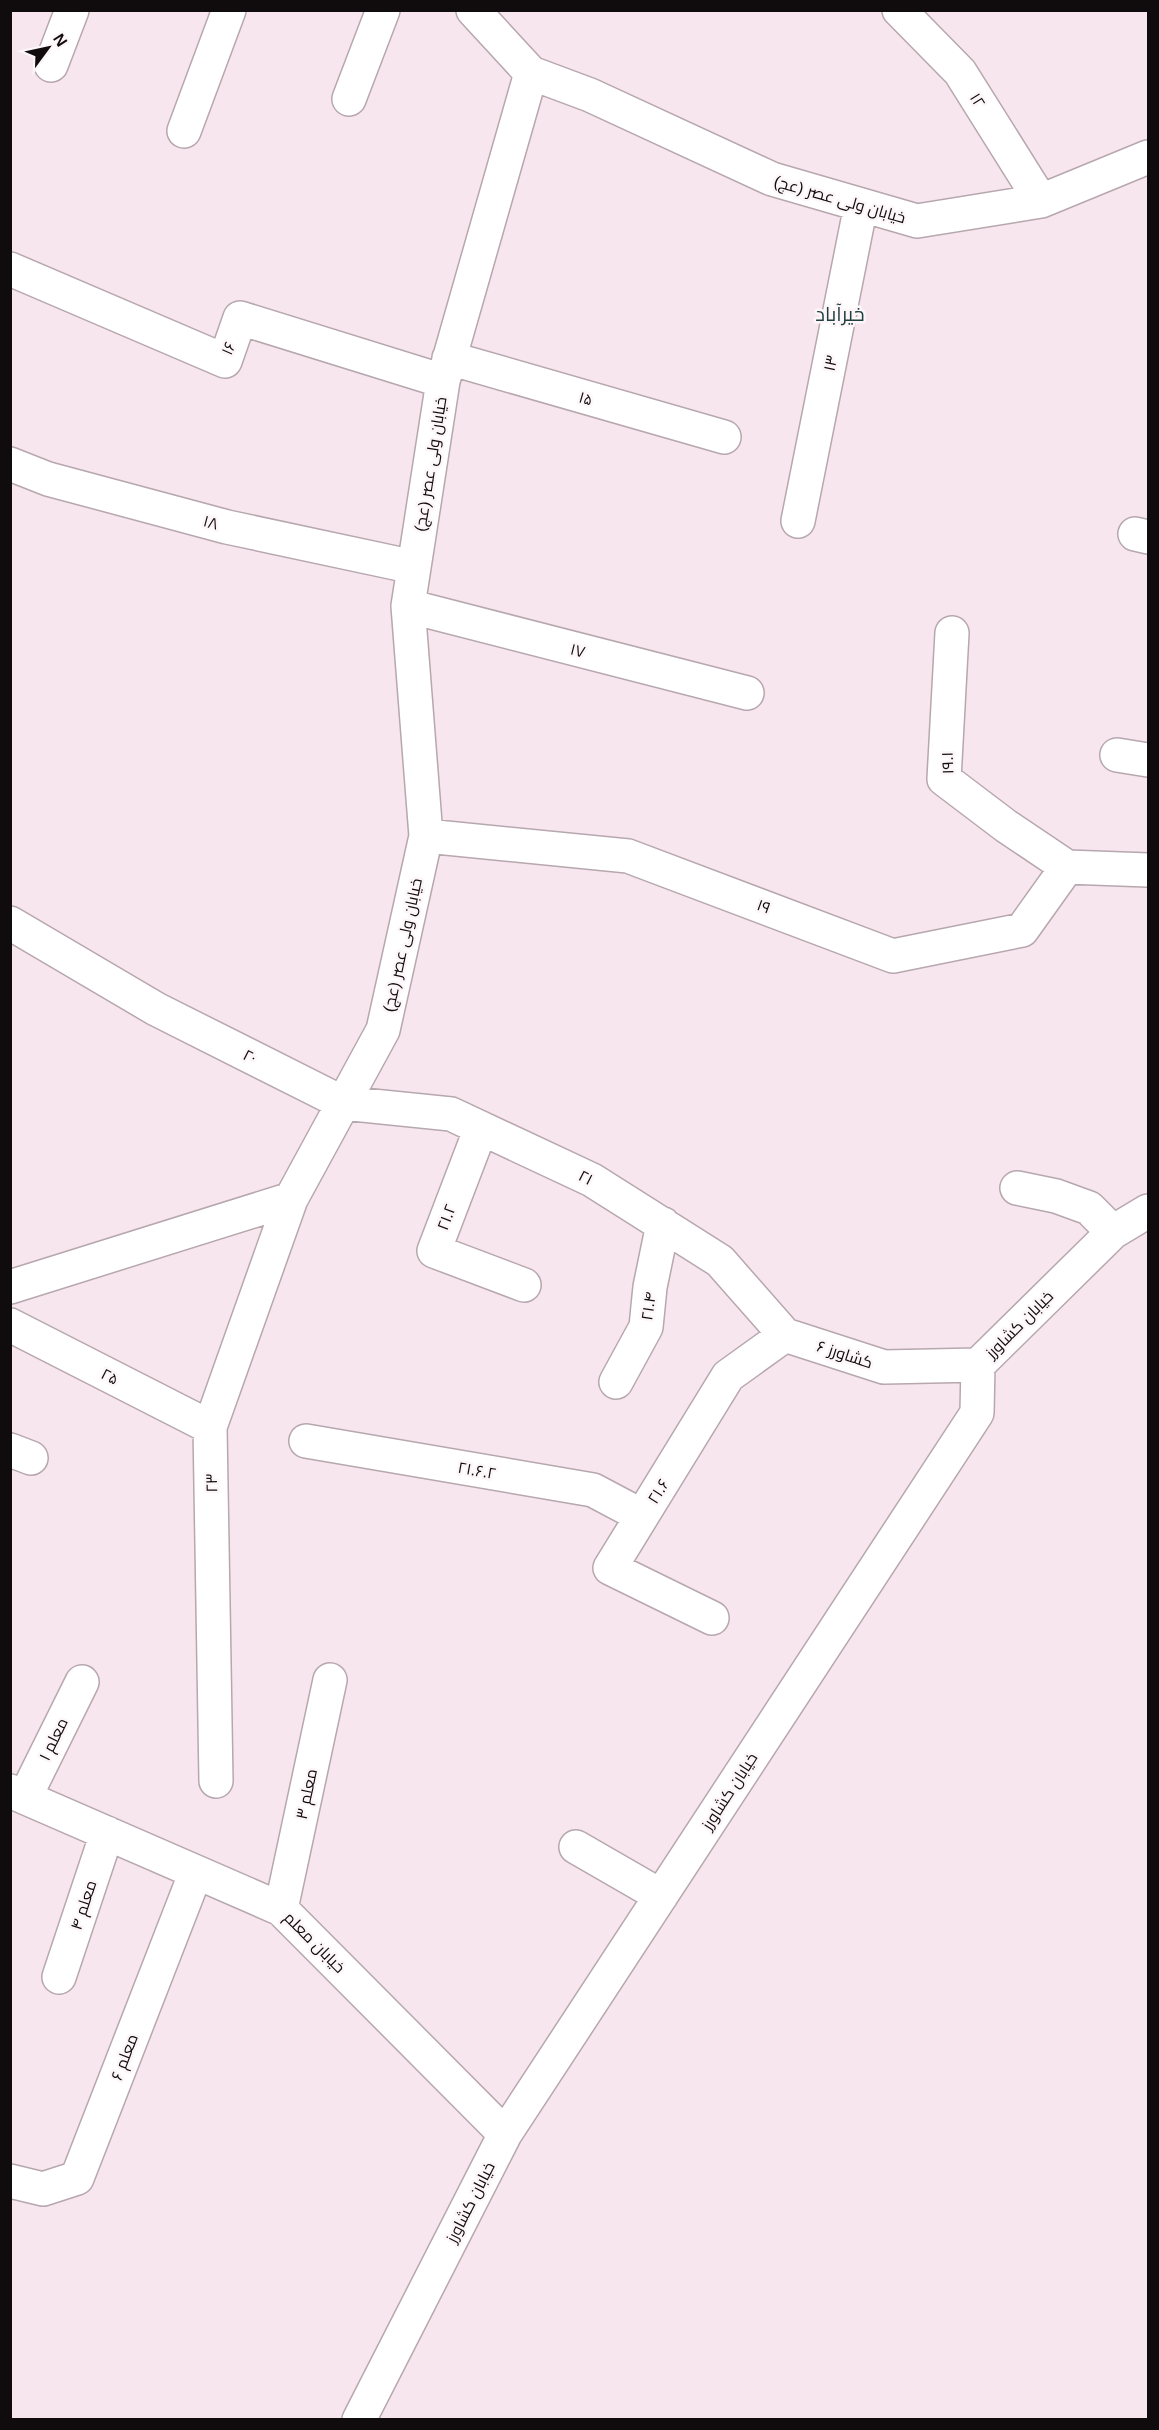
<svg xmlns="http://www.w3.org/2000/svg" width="1159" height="2430" font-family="Helvetica,Cairo,sans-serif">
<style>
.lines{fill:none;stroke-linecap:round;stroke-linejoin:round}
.minor-casing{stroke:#b7a7ae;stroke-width:36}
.minor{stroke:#fff;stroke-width:33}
.labels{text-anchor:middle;stroke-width:5;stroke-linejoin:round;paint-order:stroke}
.street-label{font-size:16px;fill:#100b0d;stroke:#fdf6f9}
.quarter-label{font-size:20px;fill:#1d3f3e;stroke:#fdf6f9}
</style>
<rect width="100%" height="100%" fill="#f7e6ed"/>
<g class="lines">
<!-- minor casing -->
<g class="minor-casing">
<path id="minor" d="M473 10 531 73
M899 10 960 72 1041 201
M51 65 72 10
M349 99 383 10
M184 131 229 10
M10 269 225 361 240 318 443 381
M449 358 724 437
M10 464 48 479 227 527 414 567
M798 521 861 205
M1135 534 1148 537
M408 606 747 693
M952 633 944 779 1006 826 1067 867
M1117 755 1148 760
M426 836 628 856 893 956 1022 930 1067 867
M1067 867 1148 870
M10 923 156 1009 343 1103 451 1114 592 1180 720 1261 785 1335
M481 1128 434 1251 524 1285
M1017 1188 1056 1196 1089 1208 1113 1232
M10 1287 291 1199 383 1030 426 836 408 606 443 381 531 73 590 95 772 179 917 221 1041 201 1148 157
M10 1325 210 1427
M785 1335 884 1367 978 1365
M616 1382 646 1327 650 1287 663 1224
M306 1441 593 1490 642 1516
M10 1450 31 1458
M712 1618 610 1568 728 1376 785 1335
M216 1781 210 1427 291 1199
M10 1791 281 1909 505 2134
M25 1797 82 1682
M576 1847 661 1896
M281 1909 330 1680
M59 1977 107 1833
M10 2181 43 2189 77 2178 196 1872
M359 2420 505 2134 977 1413 978 1365 1113 1232 1148 1211"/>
</g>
<!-- minor -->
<use href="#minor" class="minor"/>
</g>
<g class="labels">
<!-- street labels -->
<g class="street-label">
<text transform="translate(978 100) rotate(58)" y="6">۱۲</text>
<text transform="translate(840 199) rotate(16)" y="6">خیابان ولی عصر (عج)</text>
<text transform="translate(228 348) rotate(-66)" y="6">۱۶</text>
<text transform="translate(830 363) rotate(-78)" y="6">۱۳</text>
<text transform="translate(586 398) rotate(16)" y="6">۱۵</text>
<text transform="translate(430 464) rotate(-81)" y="6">خیابان ولی عصر (عج)</text>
<text transform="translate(211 522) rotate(15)" y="6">۱۸</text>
<text transform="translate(578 650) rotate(14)" y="6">۱۷</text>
<text transform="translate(947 763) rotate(-92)" y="6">۱۹.۱</text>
<text transform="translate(764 906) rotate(20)" y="6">۱۹</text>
<text transform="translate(402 945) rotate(-78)" y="6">خیابان ولی عصر (عج)</text>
<text transform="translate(250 1056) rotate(27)" y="6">۲۰</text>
<text transform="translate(586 1177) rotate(27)" y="6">۲۱</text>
<text transform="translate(446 1217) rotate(-69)" y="6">۲۱.۲</text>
<text transform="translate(648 1306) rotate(-82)" y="6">۲۱.۴</text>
<text transform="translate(1019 1324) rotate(-45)" y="6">خیابان کشاورز</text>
<text transform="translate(845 1354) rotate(18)" y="6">۶ کشاورز</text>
<text transform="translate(110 1376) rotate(27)" y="6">۲۵</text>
<text transform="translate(477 1470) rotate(10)" y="6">۲۱.۶.۲</text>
<text transform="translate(211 1483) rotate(-91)" y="6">۲۳</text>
<text transform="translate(658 1491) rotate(-58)" y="6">۲۱.۶</text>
<text transform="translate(53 1739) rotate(-64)" y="6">۱ معلم</text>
<text transform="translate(729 1791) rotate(-57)" y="6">خیابان کشاورز</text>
<text transform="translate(306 1794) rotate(-78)" y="6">۳ معلم</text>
<text transform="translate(83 1905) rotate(-72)" y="6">۴ معلم</text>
<text transform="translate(315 1942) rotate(45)" y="6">خیابان معلم</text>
<text transform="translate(124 2057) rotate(-69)" y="6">۶ معلم</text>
<text transform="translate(470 2202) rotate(-63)" y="6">خیابان کشاورز</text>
</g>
<!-- quarter labels -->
<g class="quarter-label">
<text x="840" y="321">خیرآباد</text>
</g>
</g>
<!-- border -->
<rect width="1159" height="2430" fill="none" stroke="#100b0d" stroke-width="24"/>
<!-- north arrow -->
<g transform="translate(48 48) rotate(57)" stroke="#fdf6f9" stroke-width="4.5" paint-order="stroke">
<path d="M0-4.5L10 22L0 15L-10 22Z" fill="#100b0d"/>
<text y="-9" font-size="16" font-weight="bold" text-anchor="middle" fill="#100b0d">N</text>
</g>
</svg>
